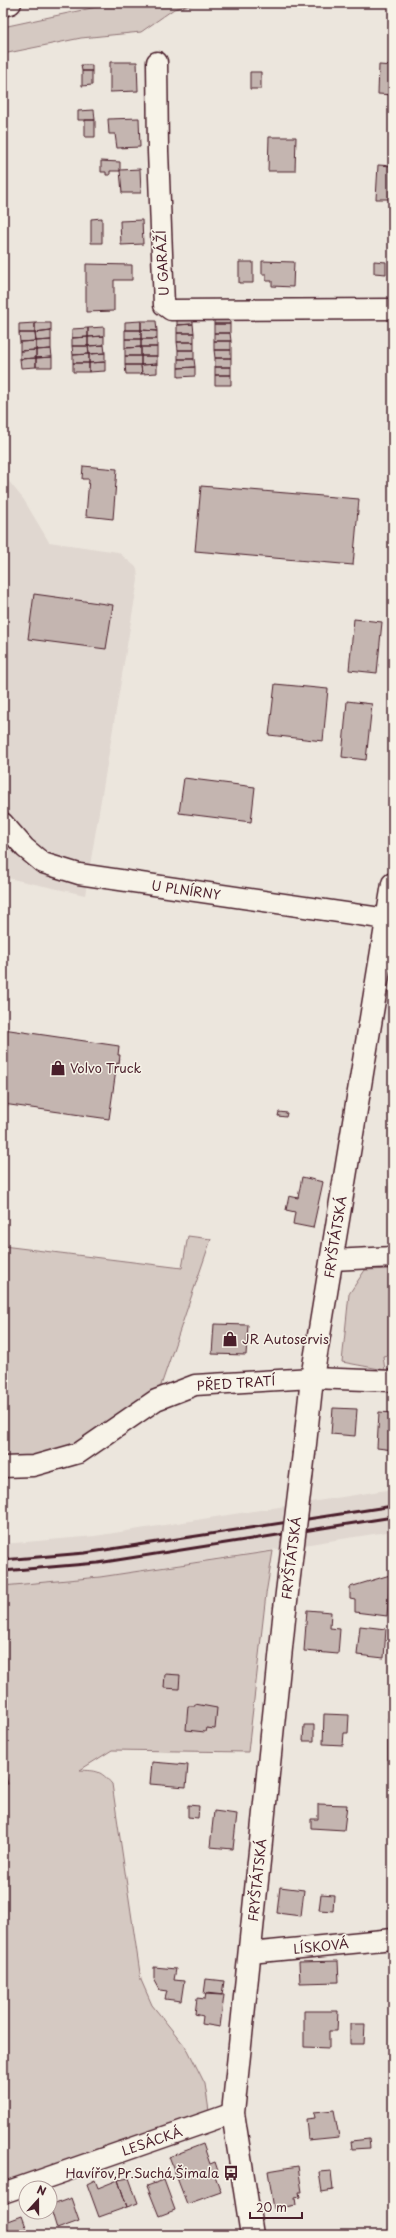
<svg xmlns="http://www.w3.org/2000/svg" width="396" height="2238" font-family="'Playpen Sans',sans-serif">
<style>
.built{fill:#e0d7d0}
.green{fill:#d5c9c2;stroke:#907476}
.building{fill:#c4b5b0;stroke:#4a1f2b}
.lines{fill:none;stroke-linecap:round;stroke-linejoin:round}
.street-casing{stroke:#4a1f2b;stroke-width:23}
.secondary-casing{stroke:#4a1f2b;stroke-width:25}
.street{stroke:#f7f3e8;stroke-width:20}
.secondary{stroke:#f7f3e8;stroke-width:22}
.rail{stroke:#4a1f2b;stroke-width:3}
.secondary-bridge-casing{stroke:#4a1f2b;stroke-width:25;stroke-linecap:butt}
.secondary-bridge{stroke:#f7f3e8;stroke-width:22}
.labels{text-anchor:middle;stroke-width:3;stroke-linejoin:round;paint-order:stroke}
.street-label{font-size:13px;fill:#4a1f2b;stroke:#f7f3e8}
.poi-label{font-size:13px;fill:#4a1f2b;stroke:#f7f3e8;text-anchor:start}
</style>
<rect width="100%" height="100%" fill="#ece6dd"/>
<filter id="ink" filterUnits="userSpaceOnUse"><feTurbulence type="fractalNoise" baseFrequency=".025" numOctaves="2"/><feDisplacementMap in="SourceGraphic" scale="8" xChannelSelector="R" yChannelSelector="G"/><feConvolveMatrix kernelMatrix="1 2 1 2 8 2 1 2 1" color-interpolation-filters="sRGB"/></filter>
<g filter="url(#ink)">
<!-- built -->
<path class="built" d="M3 474 24 500 49 542 118 552 137 568 138 580 85 895 3 877Z
M393 1489V1531L100 1577 3 1586V1544L95 1536Z"/>
<!-- green -->
<path class="green" d="M115 3H199L174 9 141 32 81 38 3 54V27Z
M188 1236 211 1239 156 1400 108 1435 3 1467V1246L182 1268Z
M393 1269V1354L383 1356 385 1370 342 1362 349 1294 365 1270Z
M273 1551 266 1594 248 1752 112 1750 80 1770C97 1771 100 1770 112 1784L141 1980 152 2005 188 2050 205 2084 209 2111 3 2185V1586L100 1577Z"/>
<!-- building -->
<path class="building" d="M110 62H137L138 91 110 92Z
M81 65H92V71H82Z
M379 65 393 66V95L378 94Z
M82 71H92V85L82 86Z
M250 72H261V89H250Z
M94 110 95 120H78V111Z
M139 118 140 147 117 148 115 134H109L108 119Z
M85 120H95V137H85Z
M269 137H296L295 171H268Z
M101 161 120 162V171H110V175H106V172H101Z
M378 165 393 166 391 199H376Z
M140 169 141 193H122L120 170Z
M102 218V243H91V219Z
M142 220 143 244 121 245 120 221Z
M262 261 294 262 293 287 272 286V281H266V274H262Z
M374 261 386 262V274L374 273Z
M239 262H253V283H239Z
M86 264 132 265V280H114V311L86 312Z
M177 315H193V324L177 325Z
M214 315H230V324H214Z
M141 321V330H125V322Z
M141 321H156L157 331 141 330Z
M35 323V333H19V324Z
M35 323H51V331L35 333Z
M193 324 194 333H177V325Z
M214 324H230V333H214Z
M104 327V336L88 337V328Z
M88 328V337L72 338V329Z
M125 330H141V339H125Z
M141 330 157 331V339H141Z
M51 331V340L36 341 35 333Z
M19 333H35L36 341 20 342Z
M177 333H194V342H177Z
M214 333H230L231 341H214Z
M104 336V345L88 346V337Z
M88 337V346H72V338Z
M125 339H141V347L125 348Z
M141 339H157V347H141Z
M51 340V349L36 350V341Z
M36 341V350L20 351V342Z
M214 341H231V350H214Z
M177 342H194V350H178Z
M104 345 105 353 89 354 88 346Z
M72 346H88L89 354 73 355Z
M141 347H157V356H141Z
M141 347V356H125V348Z
M51 349 52 357 36 358V350Z
M36 350V358L20 359V351Z
M178 350H194V359H178Z
M214 350H231V358H215Z
M105 353V362L89 363V354Z
M89 354V363H73V355Z
M125 356H141V365H125Z
M141 356H157V364L141 365Z
M52 357V367H36V358Z
M36 358V367L21 368 20 359Z
M215 358H231V367H215Z
M178 359H194L195 367 178 368Z
M105 362V371L89 372V363Z
M73 363H89V372H73Z
M157 364V373L142 374 141 365Z
M125 365H141L142 374H126Z
M195 367V376L178 377V368Z
M215 367H231V375H215Z
M215 375H231V385H215Z
M83 466 117 469 113 519 86 516 89 479H82Z
M201 486 359 499 353 565 195 551Z
M34 594 113 605 106 649 28 639Z
M354 619 382 622 377 673 349 670Z
M275 684 328 689 323 741 269 735Z
M347 701 372 704 366 760 342 757Z
M184 778 255 787 251 822 179 813Z
M3 1029 119 1046 118 1055H120L119 1064 117 1063 109 1119 3 1104Z
M279 1112 287 1113 286 1117 278 1116Z
M302 1177 323 1182 313 1228 293 1224 295 1212 286 1210 289 1196 298 1198Z
M214 1324 248 1325 246 1355 212 1354Z
M333 1408 357 1409 355 1436 331 1434Z
M379 1412 393 1413V1450L377 1448Z
M390 1575 387 1616 355 1612V1600L350 1599V1587Z
M307 1610 331 1612 330 1628 340 1629 338 1654 304 1651Z
M360 1626 386 1629 384 1658 357 1655Z
M165 1674 180 1675 179 1689 164 1688Z
M195 1704 217 1708 215 1729 206 1728 205 1732 186 1730 188 1706H195Z
M324 1714 349 1715 348 1733H344L343 1745 323 1744Z
M388 1718H393V1760H388Z
M304 1725H314V1741H303Z
M152 1762 188 1765 186 1787 150 1784Z
M3 1774H5L8 1784 3 1785Z
M318 1804 347 1805 344 1830 311 1828V1819H318Z
M188 1805 199 1806 198 1818 188 1817Z
M214 1811 237 1814 233 1849 210 1847Z
M280 1887 304 1890 301 1916 277 1913Z
M321 1894 334 1895 333 1911 319 1910Z
M338 1961 339 1982 300 1983 299 1962Z
M154 1967 176 1969 174 1980 184 1981 181 2001 165 1999 167 1991 160 1990 154 1979Z
M206 1979 224 1981 222 1995 204 1994Z
M206 1993 224 1995 220 2027 202 2024 203 2016 195 2014 197 1998 205 1999Z
M304 2011H338L337 2031H329V2048L304 2047Z
M350 2024H365L364 2044H350Z
M334 2110 339 2137 308 2140 306 2119 315 2118 314 2112Z
M369 2139 370 2148 352 2149 351 2141Z
M203 2144 210 2164 215 2162 218 2171 214 2173 221 2192 187 2204 169 2157Z
M298 2166 302 2192H299L300 2197 295 2198 296 2205 274 2209 268 2171Z
M331 2171 333 2190 322 2192 319 2172Z
M129 2178 138 2203 127 2207 118 2180Z
M95 2180 98 2188 118 2180 127 2207 99 2217 87 2184Z
M164 2180 175 2210 159 2216 147 2186Z
M71 2198 79 2221 57 2229 50 2206Z
M22 2216 29 2235H3V2223Z"/>
<g class="lines">
<!-- street casing -->
<g class="street-casing">
<path id="street" d="M157 62 158 151 164 305 171 310 393 309
M3 823 25 848 43 863 79 874 387 919
M332 1260 393 1257
M3 1467 33 1466 79 1453 156 1400 195 1385 312 1378 393 1381
M250 1953 393 1939
M3 2193 233 2113"/>
</g>
<!-- secondary casing -->
<g class="secondary-casing">
<path id="secondary" d="M3 5 10 3
M304 1453 312 1378 393 884
M252 2235 233 2113 285 1609"/>
</g>
<!-- street -->
<use href="#street" class="street"/>
<!-- secondary -->
<use href="#secondary" class="secondary"/>
<!-- rail -->
<path class="rail" d="M3 1560 85 1553 393 1506
M3 1571 98 1563 393 1517"/>
<!-- secondary-bridge casing -->
<g class="secondary-bridge-casing">
<path id="secondary-bridge" d="M285 1609 304 1453"/>
</g>
<!-- secondary-bridge -->
<use href="#secondary-bridge" class="secondary-bridge"/>
</g>
</g>
<!-- icons -->
<defs>
<g id="shop-bare" transform="scale(1.2)"><path d="M-5-2.5h2.3a2.7 3.5 0 0 1 5.4 0H5L5.5 6h-11ZM-1.5-2.5h3a1.5 2.3 0 0 0-3 0Z" fill="#4a1f2b" stroke="#f7f3e8" stroke-width="2.5" paint-order="stroke"/></g>
<g id="bus-bare" transform="scale(1.2)"><path d="M-5-6H5V4H4V6H2V4H-2V6H-4V4H-5ZM-3.5-4V0h7V-4ZM-3.5 1.2v1.5H-2V1.2ZM2 1.2v1.5H3.5V1.2Z" fill="#4a1f2b" stroke="#f7f3e8" stroke-width="2.5" paint-order="stroke"/></g>
</defs>
<g fill-rule="evenodd">
<use href="#shop-bare" x="58" y="1068"/>
<use href="#shop-bare" x="230" y="1339"/>
<use href="#bus-bare" x="231" y="2173"/>
</g>
<g class="labels">
<!-- street labels -->
<g class="street-label">
<text transform="translate(162 263) rotate(-93)" y="5">U GARÁŽÍ</text>
<text transform="translate(186 890) rotate(8)" y="5">U PLNÍRNY</text>
<text transform="translate(335 1237) rotate(-81)" y="5">FRYŠTÁTSKÁ</text>
<text transform="translate(236 1383) rotate(-4)" y="5">PŘED TRATÍ</text>
<text transform="translate(291 1558) rotate(-83)" y="5">FRYŠTÁTSKÁ</text>
<text transform="translate(257 1880) rotate(-84)" y="5">FRYŠTÁTSKÁ</text>
<text transform="translate(321 1946) rotate(-6)" y="5">LÍSKOVÁ</text>
<text transform="translate(152 2141) rotate(-19)" y="5">LESÁCKÁ</text>
</g>
<!-- poi labels -->
<g class="poi-label">
<text x="70" y="1073">Volvo Truck</text>
<text x="242" y="1344">JR Autoservis</text>
<text x="219" y="2178" text-anchor="end">Havířov,Pr.Suchá,Šimala</text>
</g>
</g>
<!-- margin -->
<rect width="396" height="2238" fill="none" stroke="#f7f3e8" stroke-width="16"/>
<rect x="8" y="8" width="380" height="2222" fill="none" stroke="#4a1f2b" stroke-width="1.5" filter="url(#ink)"/>
<!-- north arrow -->
<g transform="translate(38 2200) rotate(21)"><circle r="19" fill="#f7f3e8" stroke="#b29e9c"/>
<path d="M0-3L7 15L0 10L-7 15Z" fill="#4a1f2b"/>
<text y="-6" font-size="11" font-weight="bold" text-anchor="middle" fill="#4a1f2b">N</text>
</g>
<!-- scale -->
<path d="M250 2212v6h52v-6" fill="none" stroke="#4a1f2b" stroke-width="2"/>
<text x="256" y="2212" font-size="12" fill="#4a1f2b" stroke="#f7f3e8" stroke-width="3" paint-order="stroke">20 m</text>
</svg>
